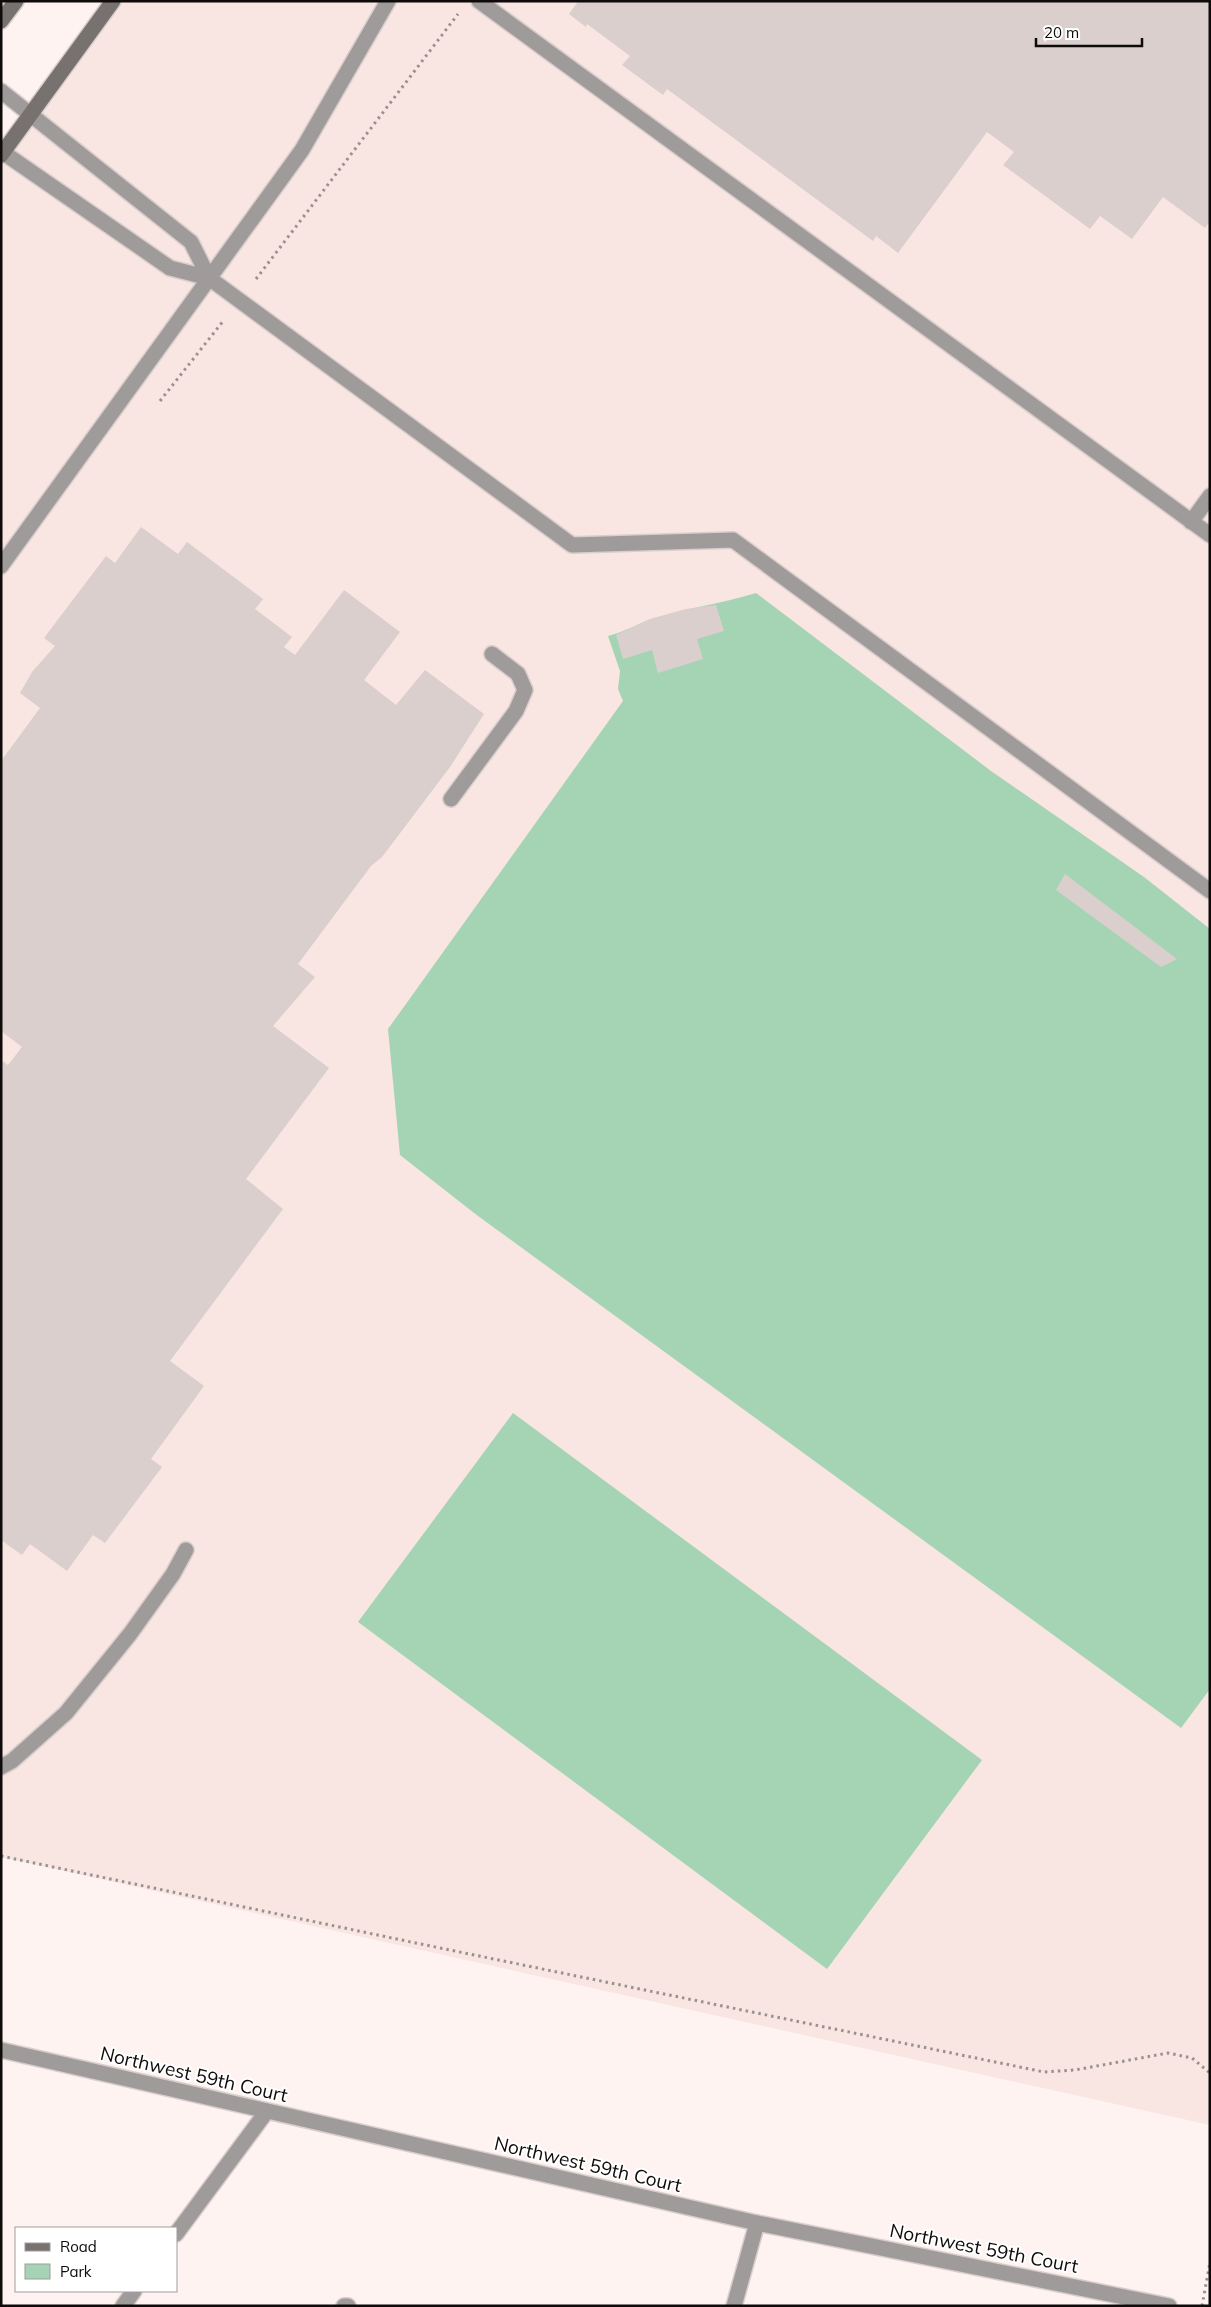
<svg xmlns="http://www.w3.org/2000/svg" width="1211" height="2307" font-family="Mulish,sans-serif">
<style>
.built{fill:#f9e5e2}
.green{fill:#a4d4b4}
.building{fill:#dacfcd}
.lines{fill:none;stroke-linecap:round;stroke-linejoin:round}
.lane-casing{stroke:#d8cecc;stroke-width:18}
.street-casing{stroke:#d8cecc;stroke-width:18}
.secondary-casing{stroke:#d8cecc;stroke-width:18}
.path{stroke:#999190;stroke-width:3;stroke-dasharray:2.5 4;stroke-linecap:butt}
.lane{stroke:#a09b9b;stroke-width:15}
.street{stroke:#a09b9b;stroke-width:15}
.secondary{stroke:#777170;stroke-width:15}
.labels{text-anchor:middle;stroke-width:4;stroke-linejoin:round;paint-order:stroke}
.street-label{font-size:19px;fill:#0e0b0a;stroke:#fff}
</style>
<rect width="100%" height="100%" fill="#fef3f1"/>
<!-- built -->
<path class="built" d="M113 1H1210V2125L1 1857V155Z"/>
<!-- green -->
<path class="green" d="M756 593 991 771 1144 877 1210 929V1689L1181 1728 478 1216 400 1155 388 1029 623 701 618 689 620 671 608 636C625 632 639 623 655 618 689 608 723 603 756 593Z
M513 1413 982 1760 827 1969 358 1622Z"/>
<!-- building -->
<path class="building" d="M575 1H1210V221L1205 228 1163 197 1132 239 1100 216 1090 229 1003 165 1014 152 987 132 898 253 876 236 873 241 667 89 663 95 622 65 630 56 587 24 586 27 569 14 577 3Z
M141 527 178 554 187 542 263 599 255 609 292 637 284 647 295 655 344 590 400 632 364 680 396 705 425 670 484 714 450 767 410 820 382 857 371 866 298 964 315 977 273 1026 329 1068 246 1179 283 1209 170 1361 204 1386 151 1459 162 1467 105 1543 93 1535 67 1571 30 1544 22 1555 1 1540V1060L8 1065 22 1047 1 1031V761L40 708 20 693 32 672 55 646 44 638 106 556 115 563Z
M716 605 724 631 697 639 703 659 658 673 652 650 623 659 616 635 650 619 686 609Z
M1065 874 1177 959 1161 967 1056 890Z"/>
<g class="lines">
<!-- lane casing -->
<g class="lane-casing">
<path id="lane" d="M479 1 1210 535
M1 91 191 242 209 278
M1 151 170 268 209 278 572 545 733 540 1210 891
M1191 522 1210 496
M1 566 302 150 388 1
M451 799 516 711 525 690 518 674 492 654
M1 1767 12 1761 66 1713 130 1634 173 1574 186 1550
M344 2306H348
M734 2306 757 2223"/>
</g>
<!-- street casing -->
<g class="street-casing">
<path id="street" d="M1 2050 757 2223 1169 2306
M176 2234 267 2111
M123 2306 134 2291"/>
</g>
<!-- secondary casing -->
<g class="secondary-casing">
<path id="secondary" d="M1 21 16 1
M1 155 113 1"/>
</g>
<!-- path -->
<path class="path" d="M256 279 458 14
M160 401 224 320
M1 1856 411 1942 1044 2072 1075 2070 1168 2053 1192 2058 1210 2073
M1202 2306 1210 2262"/>
<!-- lane -->
<use href="#lane" class="lane"/>
<!-- street -->
<use href="#street" class="street"/>
<!-- secondary -->
<use href="#secondary" class="secondary"/>
</g>
<g class="labels">
<!-- street labels -->
<g class="street-label">
<text transform="translate(194 2074) rotate(13)" y="7">Northwest 59th Court</text>
<text transform="translate(588 2164) rotate(13)" y="7">Northwest 59th Court</text>
<text transform="translate(984 2248) rotate(11)" y="7">Northwest 59th Court</text>
</g>
</g>
<!-- border -->
<rect width="1211" height="2307" fill="none" stroke="#0e0b0a" stroke-width="5"/>
<!-- legend -->
<rect x="15" y="2227" width="162" height="65" fill="#ffffff" stroke="#9f9d9d"/>
<rect x="25" y="2243" width="25" height="8" fill="#777170" stroke="#9f9d9d"/>
<text x="60" y="2252" font-size="15" fill="#0e0b0a">Road</text>
<rect x="25" y="2264" width="25" height="15" fill="#a4d4b4" stroke="#9f9d9d"/>
<text x="60" y="2277" font-size="15" fill="#0e0b0a">Park</text>
<!-- scale -->
<path d="M1036 38v8h106v-8" fill="none" stroke="#0e0b0a" stroke-width="2.5"/>
<text x="1044" y="38" font-size="15" fill="#0e0b0a" stroke="#ffffff" stroke-width="4" paint-order="stroke">20 m</text>
</svg>
